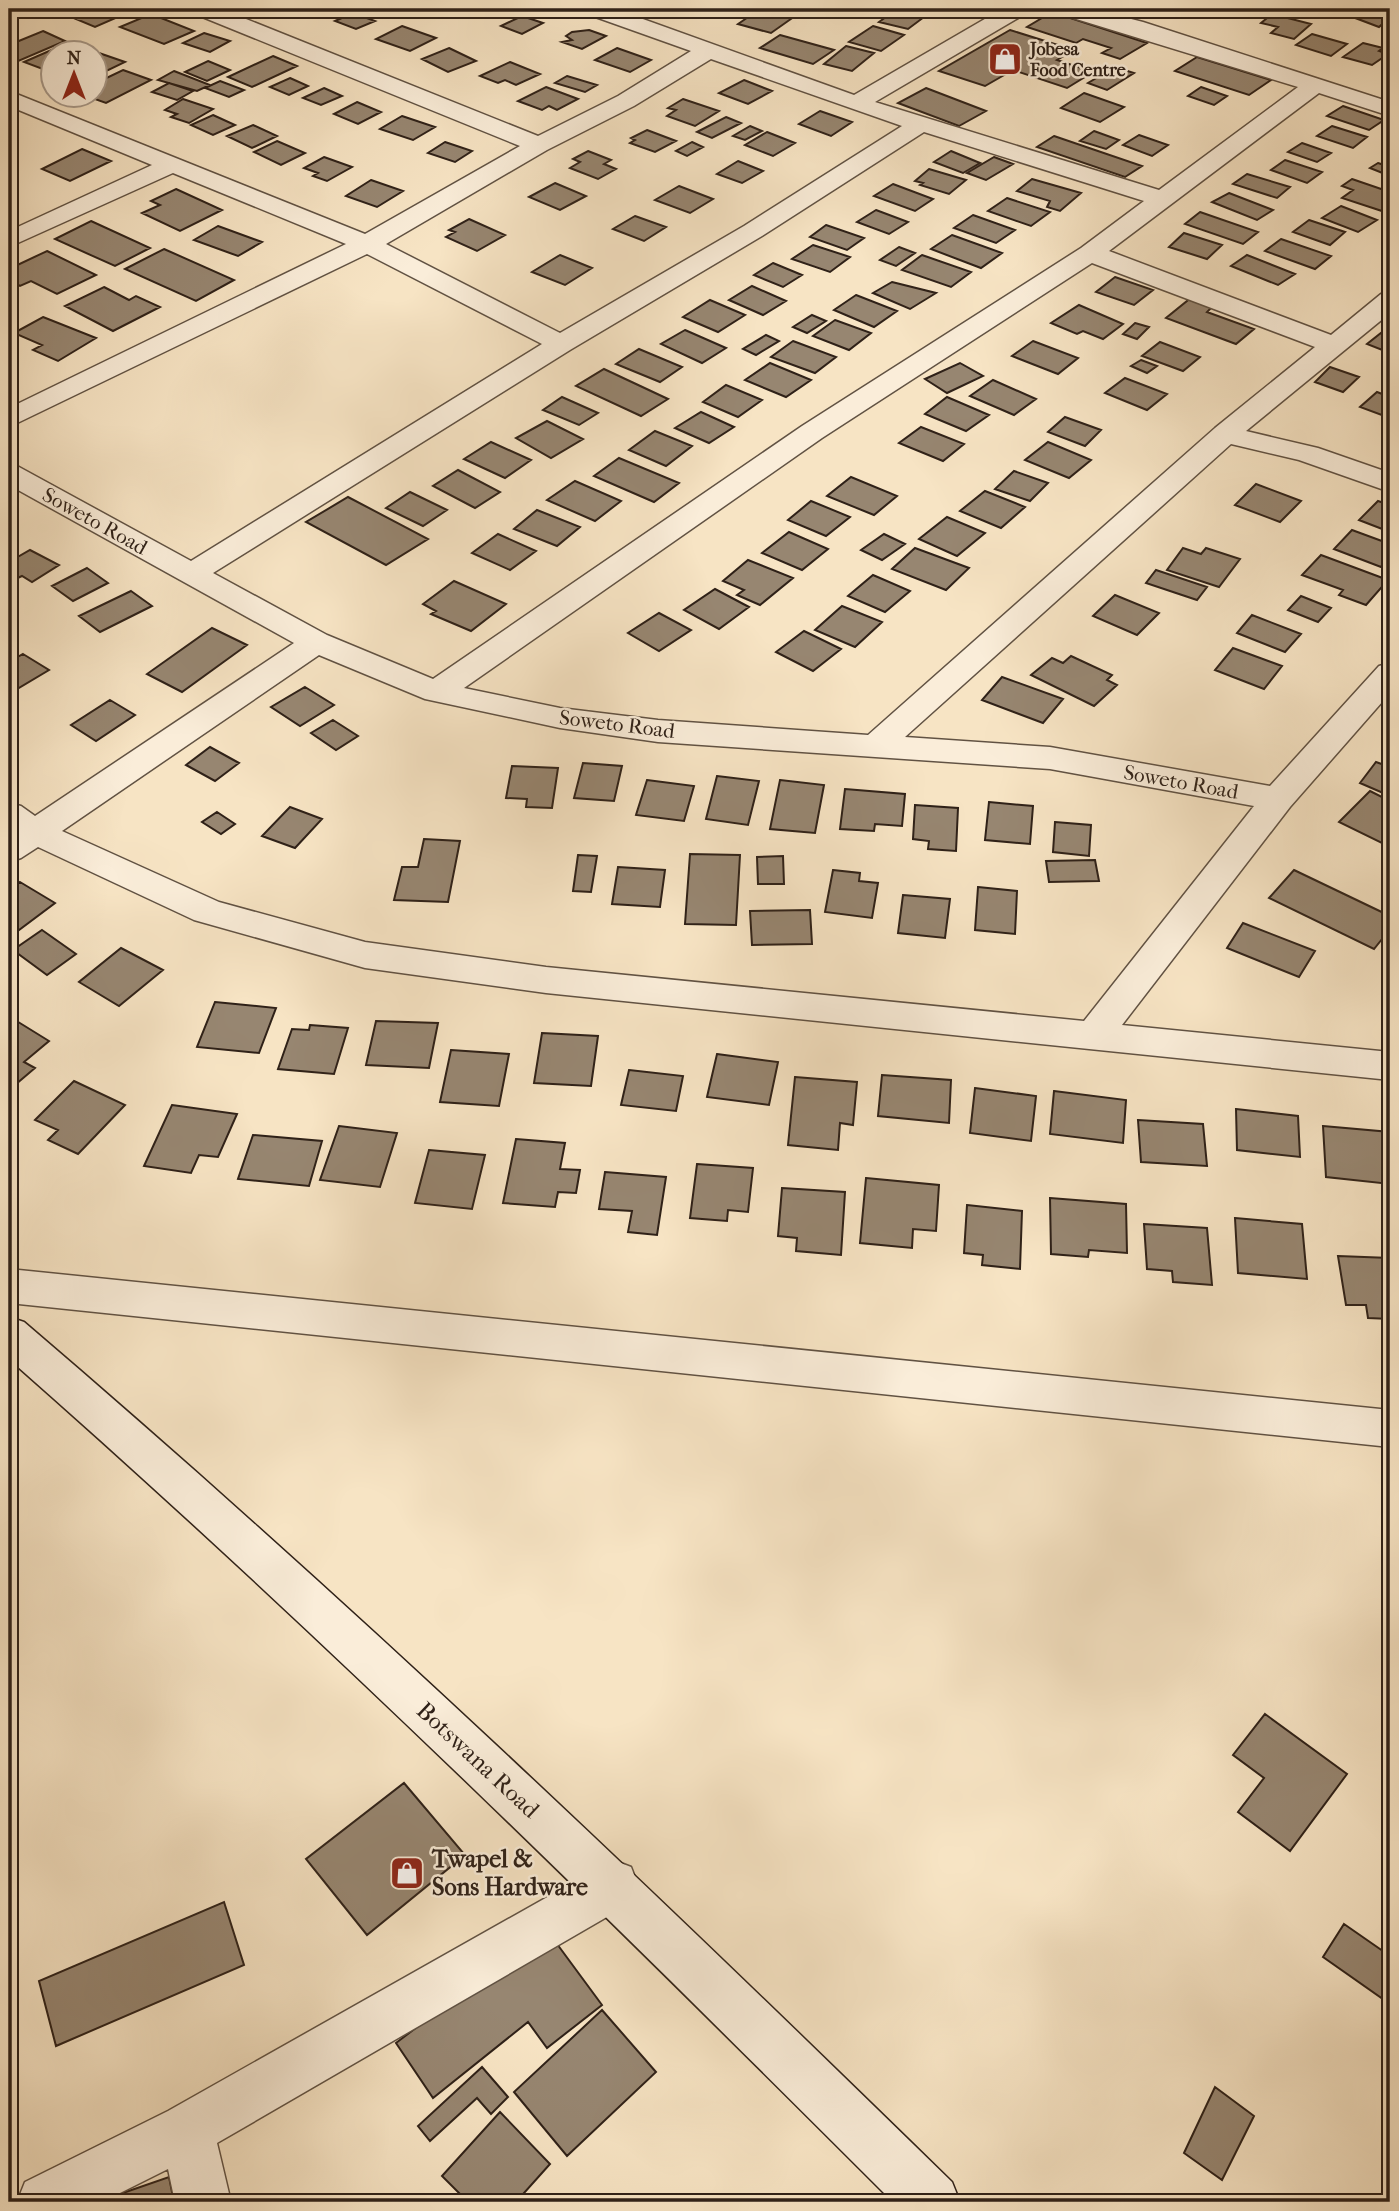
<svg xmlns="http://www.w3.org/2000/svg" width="1399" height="2211" font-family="'IM FELL French Canon',serif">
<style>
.building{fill:#978671;stroke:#2f2118;stroke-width:2}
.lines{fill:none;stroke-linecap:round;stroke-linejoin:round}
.street-casing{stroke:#615243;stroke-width:3}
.secondary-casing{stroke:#2f2118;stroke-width:3}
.street{fill:#faedd9;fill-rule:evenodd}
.secondary{fill:#faedd9;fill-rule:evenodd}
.labels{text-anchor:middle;stroke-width:5;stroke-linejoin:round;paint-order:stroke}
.far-poi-label{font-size:18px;font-weight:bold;fill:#2f2118;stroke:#faedd9;text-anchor:start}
.street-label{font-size:21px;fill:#2f2118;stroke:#faedd9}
.near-street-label{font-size:24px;fill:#2f2118;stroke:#faedd9}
.near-poi-label{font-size:24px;font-weight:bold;fill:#2f2118;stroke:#faedd9;text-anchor:start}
</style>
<rect width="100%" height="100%" fill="#f7e4c4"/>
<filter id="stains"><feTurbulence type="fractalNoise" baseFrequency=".00286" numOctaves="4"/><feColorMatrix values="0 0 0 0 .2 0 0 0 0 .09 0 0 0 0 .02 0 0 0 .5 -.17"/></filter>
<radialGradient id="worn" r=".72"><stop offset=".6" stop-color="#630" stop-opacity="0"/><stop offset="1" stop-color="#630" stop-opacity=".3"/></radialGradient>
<!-- building -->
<path class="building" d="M100 9H136L95 27 76 19Z
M458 9H498L483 17Z
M760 9H805L771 33 738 24Z
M897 9H907L928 14 908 29 879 22Z
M1193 9H1224L1211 16Z
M1302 9H1339L1331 15Z
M1357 9H1364L1390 17 1379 27 1350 16Z
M1052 12 1147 43 1120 59 1102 53 1111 48 1083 39 1076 43 1027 27Z
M353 13 375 21 356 29 335 21Z
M151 14 194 31 164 44 120 27Z
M1272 14 1311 24 1294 39 1271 33 1278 27 1261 23Z
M522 16 543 23 522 34 501 26Z
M402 26 436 38 410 51 376 39Z
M873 26 904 35 881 51 849 42Z
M589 30 606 36 582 49 562 42 572 40 566 36 572 32Z
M1010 30 1074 50 1057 60 1093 72 1067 88 1013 70 985 86 939 71Z
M43 31 65 41 16 62 9 58V45Z
M204 33 230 41 210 52 183 43Z
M1312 34 1347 44 1331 56 1296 45Z
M780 35 834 50 813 64 760 48Z
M1363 43 1383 48 1379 51 1388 54 1372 65 1343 57Z
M65 44 85 52H52V70L48 71 24 62Z
M846 46 874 53 852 71 824 64Z
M449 48 476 61 448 72 422 59Z
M617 48 651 60 630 72 595 60Z
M99 53 125 62 94 77V55Z
M273 56 297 66 252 87 228 77Z
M1197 57 1271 80 1249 95 1175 71Z
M208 61 230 70 207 81 185 72Z
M510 62 540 74 516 85 505 80 498 83 480 76Z
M1115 67 1134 73 1107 90 1088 83Z
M123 70 151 80 106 103 81 94H94V84Z
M174 71 210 85 197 91 158 80Z
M567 76 597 85 585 92 555 83Z
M290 78 308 86 289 95 270 87Z
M744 80 772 91 748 104 719 93Z
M220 81 244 90 229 97 205 88Z
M169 83 193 91 177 100 152 92Z
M546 87 578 99 557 110 549 106 542 110 518 101Z
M1201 87 1227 96 1214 105 1188 96Z
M324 88 342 96 321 105 303 98Z
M926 88 986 111 959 126 898 103Z
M1084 93 1124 107 1100 122 1061 108Z
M183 99 213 109 189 123 171 117 177 114 165 110Z
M683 99 719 111 695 126 667 116 676 110 668 108Z
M357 102 381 112 358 124 334 114Z
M1343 106 1384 120 1369 130 1327 116Z
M820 111 852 122 831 136 799 124Z
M213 115 235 125 213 135 191 125Z
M402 116 435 127 413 140 380 129Z
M726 117 741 123 712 138 697 132Z
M253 125 277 136 252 148 227 136Z
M750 126 762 131 745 140 733 136Z
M1332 126 1367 137 1353 148 1317 136Z
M647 130 676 141 655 152 630 143 635 140 631 138Z
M1094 131 1119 140 1106 149 1080 141Z
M767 132 795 143 773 156 745 145Z
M1139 135 1168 145 1152 156 1123 145Z
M1054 136 1142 166 1125 177 1037 147Z
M277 141 305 153 281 165 254 152Z
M445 142 472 151 455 162 428 153Z
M692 142 703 147 687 156 676 151Z
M1302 143 1331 153 1317 162 1288 152Z
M82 149 111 161 70 181 42 169Z
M588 151 611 160 604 164 616 169 598 179 570 168 580 162 573 159Z
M951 151 980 163 963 173 934 162Z
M324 157 352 167 327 181 313 176 318 173 304 168Z
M994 157 1013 164 986 180 967 173Z
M1285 160 1322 172 1307 183 1271 170Z
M738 161 763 171 742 183 717 174Z
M1378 163 1390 167V176L1370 168Z
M929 169 966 180 949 194 920 185 923 183 915 181Z
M1247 174 1290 187 1277 198 1233 184Z
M1032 179 1081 193 1060 211 1047 207 1050 201 1017 191Z
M1352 179 1390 192V204L1382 211 1342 198 1353 190 1342 186Z
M371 180 403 191 377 207 346 196Z
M555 183 586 196 560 210 529 197Z
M893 184 933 199 915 211 874 196Z
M679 186 713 199 690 213 655 200Z
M176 189 222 210 180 231 142 213 160 205 151 201Z
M1229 193 1273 210 1257 220 1212 202Z
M1007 198 1050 212 1031 226 988 211Z
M1341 206 1377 220 1358 232 1322 218Z
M876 210 908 222 889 234 857 222Z
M1200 212 1258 232 1243 244 1185 224Z
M973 215 1015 230 996 243 954 228Z
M635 216 666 227 644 241 613 229Z
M469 219 505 235 477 251 446 237 455 232 449 230Z
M1309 220 1345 232 1330 245 1293 232Z
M91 221 150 248 115 266 55 239Z
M826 225 864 238 847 250 810 237Z
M218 226 262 242 238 256 194 240Z
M1184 233 1222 245 1207 259 1169 247Z
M952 235 1002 253 981 268 931 249Z
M1281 239 1331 256 1315 269 1265 251Z
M813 245 850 257 830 272 792 259Z
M899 247 915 253 896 266 880 260Z
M164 249 234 280 196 301 125 269Z
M47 251 96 275 57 294 31 281 20 286 9 280V269Z
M560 255 592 268 565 285 532 272Z
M922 255 971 272 951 287 902 270Z
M1247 255 1295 274 1278 285 1231 266Z
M773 263 802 275 783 287 754 275Z
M1115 277 1153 290 1134 305 1096 292Z
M892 282 936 293 910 309 873 293Z
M752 286 786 301 763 315 729 300Z
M104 287 129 300 136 296 160 307 113 331 65 306Z
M856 295 897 311 874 327 834 310Z
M1192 297 1214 305 1207 312 1254 329 1236 344 1166 318Z
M710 300 745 315 718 332 683 317Z
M1079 305 1123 324 1103 339 1083 331 1077 334 1051 323Z
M812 315 826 321 807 333 793 327Z
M43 317 96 338 58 361 33 350 42 345 14 333Z
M835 320 871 333 849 350 813 336Z
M1135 323 1149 327 1137 339 1123 334Z
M1386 329 1390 331V353L1367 344Z
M685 330 726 348 702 363 661 344Z
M766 335 779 341 756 355 743 349Z
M793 341 836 357 815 373 771 357Z
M1033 341 1078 358 1058 374 1012 356Z
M1160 342 1200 357 1183 371 1142 356Z
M639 349 682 367 660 382 616 364Z
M1141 360 1157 366 1147 373 1131 366Z
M770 363 811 380 786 397 745 380Z
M960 363 983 376 947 393 925 379Z
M1330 367 1359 377 1343 392 1315 382Z
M604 369 668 399 641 416 576 386Z
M1125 378 1167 394 1147 410 1105 393Z
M993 380 1036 399 1014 415 970 396Z
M726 385 762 400 738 417 703 402Z
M1377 392 1390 397V418L1360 407Z
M562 397 598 413 579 425 543 410Z
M947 397 989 415 966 431 925 414Z
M701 412 734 427 709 443 675 428Z
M1065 417 1101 430 1085 446 1048 432Z
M547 421 583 439 551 458 516 438Z
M921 427 964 444 943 461 899 443Z
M655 431 692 446 666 466 629 450Z
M491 442 531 460 505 478 464 459Z
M1048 442 1091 460 1069 478 1025 460Z
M619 458 679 483 654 502 594 476Z
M458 470 500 492 475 508 433 486Z
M1014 471 1048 483 1030 501 995 489Z
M851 477 897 496 874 515 827 496Z
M575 481 621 501 595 521 547 500Z
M1256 484 1301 501 1280 522 1235 505Z
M985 491 1025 507 1001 528 960 511Z
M410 492 447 510 423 526 386 508Z
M348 497 428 539 386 565 306 522Z
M811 501 850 517 826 536 788 520Z
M1378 501 1390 505V532L1359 520Z
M537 510 580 527 557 546 514 529Z
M947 517 985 533 957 556 919 539Z
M1352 530 1390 544V556L1381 567 1334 549Z
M789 532 828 549 802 570 762 553Z
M498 534 536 551 510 570 472 553Z
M884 534 905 544 882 560 861 550Z
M915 548 969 568 946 590 892 569Z
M1183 548 1201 554 1206 548 1240 559 1219 587 1167 570Z
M30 550 59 565 32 582 22 576 9 582V562Z
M1321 555 1388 580 1366 605 1339 595 1343 590 1302 575Z
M748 560 793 578 760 605 737 595 744 590 723 581Z
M87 568 108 583 73 601 52 586Z
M1156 570 1207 587 1197 600 1146 583Z
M873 575 910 591 885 612 848 596Z
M454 581 506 604 471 631 431 614 436 611 423 604Z
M715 589 749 607 719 629 684 610Z
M131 591 152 606 100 632 79 616Z
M1115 595 1159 613 1137 635 1093 616Z
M1301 596 1331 608 1318 622 1288 610Z
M842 606 882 622 855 647 815 630Z
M659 613 691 630 659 651 628 633Z
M1252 615 1301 634 1285 652 1237 633Z
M212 628 247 645 182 692 147 674Z
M804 631 841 649 813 671 776 652Z
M1233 648 1282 666 1264 689 1215 670Z
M23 654 49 670 12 692 9 690V662Z
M1071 656 1112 675 1107 680 1117 685 1094 706 1031 675 1052 658 1063 663Z
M1002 677 1063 699 1043 723 982 700Z
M305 687 334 705 300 726 271 707Z
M110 700 135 715 96 741 71 725Z
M333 720 358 736 336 750 311 733Z
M210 747 239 763 215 781 186 765Z
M1376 762 1390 767V796L1360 783Z
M583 763 622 766 614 801 574 798Z
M512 766 558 768 552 808 526 807 527 799 506 798Z
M717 776 759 781 748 825 706 819Z
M647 780 694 786 684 821 636 815Z
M780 780 824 785 815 833 770 829Z
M845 789 905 794 902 826 875 824 874 831 840 829Z
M1370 791 1390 801V847L1339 822Z
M989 802 1033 806 1030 844 985 840Z
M915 805 958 808 956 851 928 849 929 841 913 839Z
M290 807 322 819 295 848 262 836Z
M217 812 235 824 221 834 202 822Z
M1055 822 1091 825 1089 856 1053 852Z
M424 839 460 841 448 902 394 900 402 867H418Z
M690 854 740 855 736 925 685 924Z
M578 855 597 856 591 892 573 891Z
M783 856 784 884H758L757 857Z
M1095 860 1099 881 1049 882 1046 861Z
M618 867 665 870 660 907 612 904Z
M833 870 860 873 859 881 878 883 872 918 825 912Z
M1294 870 1390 916V929L1374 949 1269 898Z
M20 882 55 903 19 930 9 924V890Z
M978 887 1017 891 1015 934 975 930Z
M903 895 950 899 945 938 898 933Z
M810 910 812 944 752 945 750 911Z
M1243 923 1315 951 1299 977 1227 948Z
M42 930 76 954 47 975 13 950Z
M121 948 163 970 119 1006 79 982Z
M215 1002 276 1008 259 1053 197 1047Z
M15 1020 49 1041 24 1062 35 1068 9 1090V1025Z
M376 1021 438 1023 429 1068 366 1065Z
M310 1025 348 1028 334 1074 278 1069 292 1029 309 1030Z
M542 1033 598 1036 591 1086 534 1083Z
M451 1050 509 1054 499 1106 440 1102Z
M717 1054 778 1062 769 1105 707 1097Z
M629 1070 683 1076 676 1111 621 1105Z
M882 1075 951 1080 949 1123 878 1116Z
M795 1077 857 1082 853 1125 840 1123 838 1150 788 1145Z
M74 1081 125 1105 78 1154 48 1140 58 1130 35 1120Z
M975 1088 1036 1096 1031 1141 970 1133Z
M1054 1091 1126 1100 1123 1143 1050 1134Z
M172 1105 237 1114 218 1157 199 1155 191 1173 144 1166Z
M1236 1109 1298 1116 1300 1157 1237 1150Z
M1138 1120 1203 1124 1207 1166 1141 1162Z
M339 1126 397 1133 380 1187 320 1180Z
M1323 1126 1390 1132V1184L1326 1177Z
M253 1135 322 1141 309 1186 238 1179Z
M516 1139 565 1143 560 1169 580 1170 576 1193 558 1192 555 1207 503 1203Z
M429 1150 485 1155 472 1209 415 1203Z
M697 1164 753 1168 748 1212 728 1210 727 1221 690 1218Z
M605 1172 666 1177 657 1235 628 1232 632 1211 599 1209Z
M866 1178 939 1185 936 1231 913 1229 912 1248 860 1243Z
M782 1188 845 1192 841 1255 796 1251 797 1238 778 1236Z
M1050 1198 1126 1204 1127 1253 1089 1250 1088 1257 1051 1254Z
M967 1205 1022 1211 1020 1269 982 1265 983 1255 964 1253Z
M1235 1218 1302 1224 1307 1279 1238 1273Z
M1144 1224 1207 1228 1212 1285 1173 1282 1172 1271 1147 1269Z
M1338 1256 1390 1258V1319L1368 1318 1366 1305H1346Z
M1265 1714 1347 1774 1290 1851 1238 1812 1264 1778 1233 1755Z
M404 1783 465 1855 367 1935 306 1859Z
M224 1902 244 1965 56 2046 39 1981Z
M1344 1924 1390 1956V2004L1323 1957Z
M546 1929 602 2005 547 2048 528 2022 433 2098 396 2043Z
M602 2010 656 2072 567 2156 514 2092Z
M482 2067 508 2097 491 2114 477 2098 430 2141 418 2126Z
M1215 2087 1254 2116 1222 2180 1184 2153Z
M500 2112 550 2164 516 2202H468L442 2176Z
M169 2177 174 2202H121L120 2194Z"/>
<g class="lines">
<!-- street casing -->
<g class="street-casing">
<path id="street" d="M192 9H221L538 136 618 96 691 51 587 14 584 9H615L854 95 1002 9H1028L1025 14 875 102 1159 190 1298 87 1060 14 1057 9H1092L1143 22 1390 102V116L1319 93 1109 251 1331 335 1381 294 1390 292V313L1246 431 1318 448 1390 473V492L1299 460 1231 444 905 737 1050 747 1270 786 1379 666 1390 663V693L1290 807 1122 1025 1390 1052V1080L546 993 365 968 194 920 38 847 21 858 9 862 11 832 9 803 21 806 35 816 294 643 9 485V464L19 467 191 561 542 344 367 254 9 427V408L346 244 173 173 9 247V231L152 165 9 106V91L365 234 520 146 195 14ZM711 59 902 126 744 226 560 333 386 244 547 150 634 106ZM924 132 1144 201 1081 248 802 426 433 679 327 635 213 573 570 350 762 236ZM1092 263 1315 347 1215 428 868 735 658 720 560 708 464 688 822 438ZM319 655 425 699 560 728 658 742 1050 769 1254 806 1084 1021 546 967 365 942 219 902 62 831Z
M9 1269 1390 1410V1447L9 1303Z
M613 1860 631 1867 638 1885 631 1903 217 2143 231 2202H175L168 2169 102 2202H17L25 2182 168 2111Z"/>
</g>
<!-- secondary casing -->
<g class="secondary-casing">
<path id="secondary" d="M9 1317 24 1322C345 1596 650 1887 952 2182L960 2202H893C605 1914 315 1628 9 1359Z"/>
</g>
<!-- street -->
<use href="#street" class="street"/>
<!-- secondary -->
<use href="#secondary" class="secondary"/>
</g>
<!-- icons -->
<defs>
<g id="shop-square" transform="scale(1.75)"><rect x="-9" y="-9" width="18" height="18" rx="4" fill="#8f2418" stroke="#faedd9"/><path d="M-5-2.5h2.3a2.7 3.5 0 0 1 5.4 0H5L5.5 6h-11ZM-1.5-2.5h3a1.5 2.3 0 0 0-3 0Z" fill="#fff"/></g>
</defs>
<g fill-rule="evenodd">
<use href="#shop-square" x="1005" y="59"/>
<use href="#shop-square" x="407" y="1873"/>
</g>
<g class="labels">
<!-- far-poi labels -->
<g class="far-poi-label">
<text x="1030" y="55">Jobesa<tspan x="1030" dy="21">Food Centre</tspan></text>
</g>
<!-- street labels -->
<g class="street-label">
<text transform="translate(95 521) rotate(29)" y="7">Soweto Road</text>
<text transform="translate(617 724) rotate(7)" y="7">Soweto Road</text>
<text transform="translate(1181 782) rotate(10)" y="7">Soweto Road</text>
</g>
<!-- near-street labels -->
<g class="near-street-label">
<text transform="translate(478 1760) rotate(43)" y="8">Botswana Road</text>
</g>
<!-- near-poi labels -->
<g class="near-poi-label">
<text x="432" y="1867">Twapel &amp;<tspan x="432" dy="28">Sons Hardware</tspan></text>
</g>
</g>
<!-- margin -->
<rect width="1399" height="2211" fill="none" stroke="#f7e4c4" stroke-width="35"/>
<rect x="10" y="10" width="1378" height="2190" fill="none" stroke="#2f2118" stroke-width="3.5"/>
<rect x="18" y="18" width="1364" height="2176" fill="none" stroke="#2f2118" stroke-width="2"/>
<!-- north arrow -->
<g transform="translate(74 74)"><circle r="33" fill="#faedd9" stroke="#a99b8c" stroke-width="2"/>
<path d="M0-5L12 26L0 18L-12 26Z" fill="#8f2418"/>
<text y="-10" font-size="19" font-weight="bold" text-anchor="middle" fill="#2f2118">N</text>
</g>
<rect width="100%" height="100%" filter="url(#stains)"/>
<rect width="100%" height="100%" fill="url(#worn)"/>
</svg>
